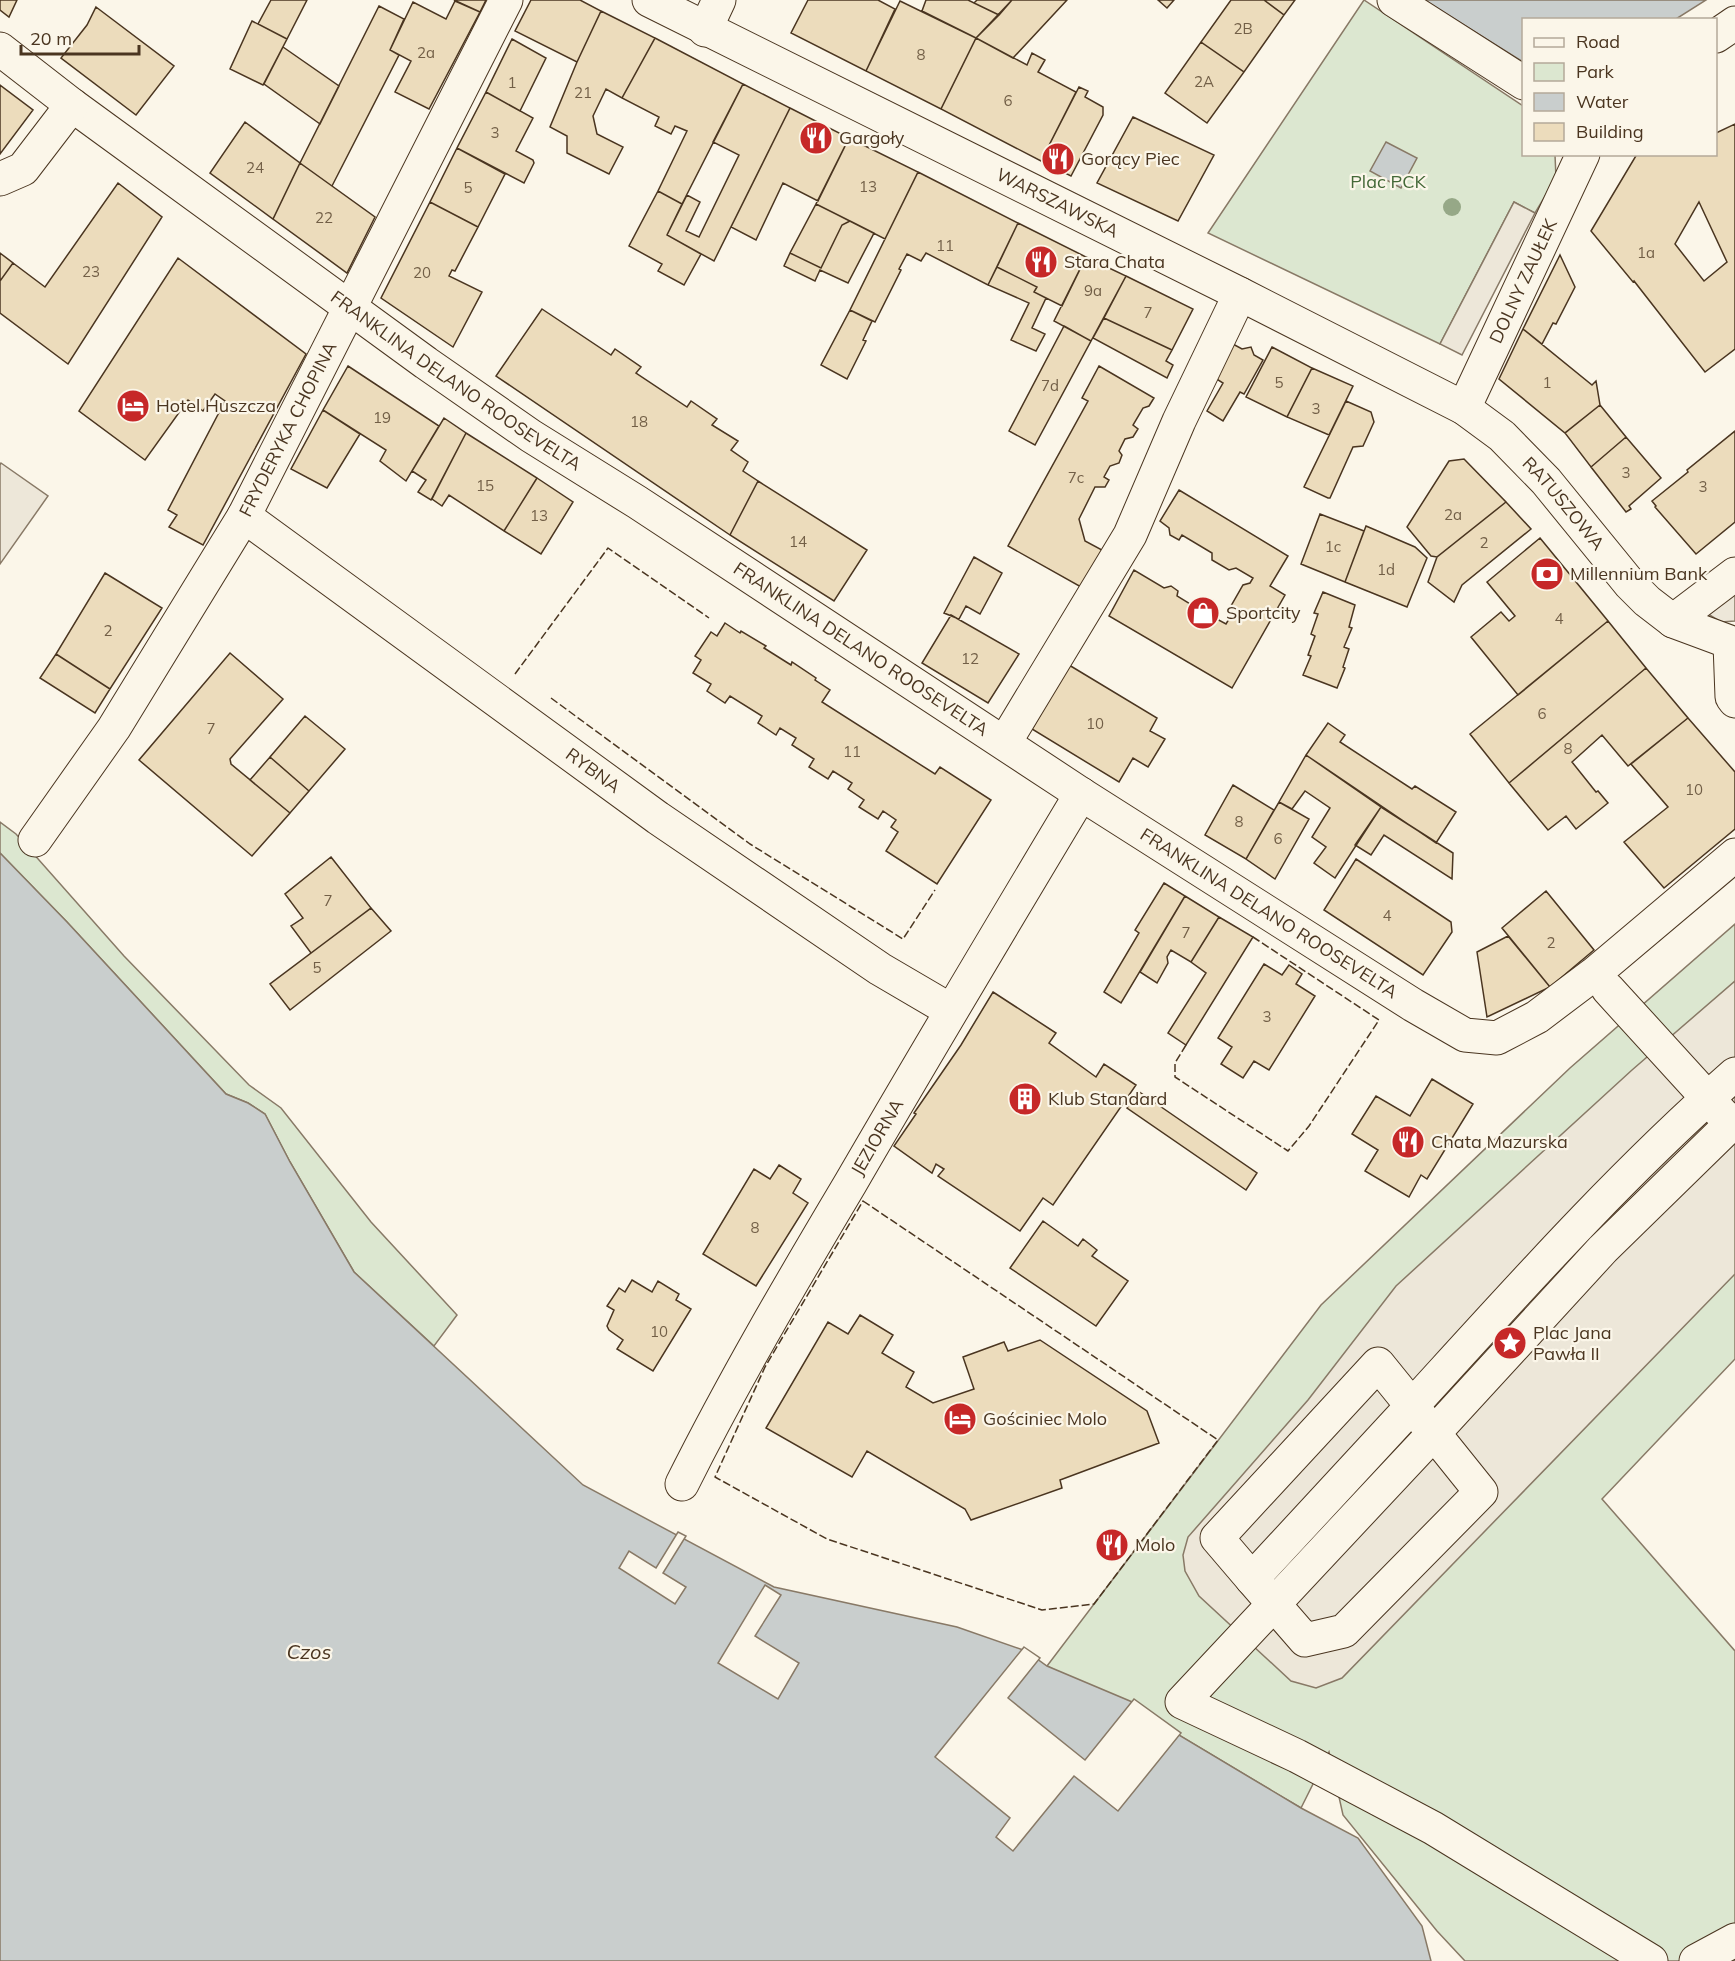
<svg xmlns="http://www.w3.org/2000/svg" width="1735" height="1961" font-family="Mulish,sans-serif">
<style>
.green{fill:#dce7d0;stroke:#887966;stroke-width:1.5}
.parking{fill:#ede7d9;stroke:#887966;stroke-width:1.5}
.water{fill:#c9cecd;stroke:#887966;stroke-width:1.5}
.pier{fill:#fbf6e9;stroke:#887966;stroke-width:1.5}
.building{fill:#ecdcbc;stroke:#4a3520;stroke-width:1.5;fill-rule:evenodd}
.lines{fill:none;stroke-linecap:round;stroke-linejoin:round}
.minor-casing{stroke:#4a3520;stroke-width:35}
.minor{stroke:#fbf6e9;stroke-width:33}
.fence{stroke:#4a3520;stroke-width:1.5;stroke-dasharray:8 3;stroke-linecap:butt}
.tree{fill:#96a887}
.labels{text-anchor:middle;stroke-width:4.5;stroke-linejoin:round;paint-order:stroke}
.number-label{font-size:15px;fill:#725f47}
.poi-label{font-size:18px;fill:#4a3520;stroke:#fbf6e9;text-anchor:start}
.park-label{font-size:18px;fill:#436837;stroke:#fbf6e9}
.street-label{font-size:18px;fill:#4a3520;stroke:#fbf6e9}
.water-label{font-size:20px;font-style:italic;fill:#4a3520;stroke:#fbf6e9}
</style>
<rect width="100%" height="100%" fill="#fbf6e9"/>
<!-- green -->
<path class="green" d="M1364 0 1523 106 1524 154 1555 155 1556 178 1535 213 1514 202 1440 344 1208 233Z
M0 822 16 834 124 956 249 1085 281 1108 371 1222 457 1315 434 1346 354 1272 290 1162 265 1114 248 1103 226 1094 67 922 0 853Z
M1735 924V1359L1602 1499 1735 1651V1961H1465L1437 1931 1343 1815 1329 1752 1301 1808 1177 1734 1047 1666 1321 1305 1570 1068Z"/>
<!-- parking -->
<path class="parking" d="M1514 202 1535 213 1462 355 1440 344Z
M1 463 48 496 0 564V465Z
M1735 593V621L1721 622 1708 614Z
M1735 981V1274L1342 1678 1316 1688 1291 1681 1199 1596 1185 1571 1183 1555 1188 1537 1308 1400 1396 1286 1632 1070Z"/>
<!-- water -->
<path class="water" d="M1424 0H1706L1676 19 1524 20 1523 62Z
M1386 142 1417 158 1401 188 1370 171Z
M0 853 67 922 226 1094 248 1103 265 1114 290 1162 354 1272 583 1485 774 1587 957 1627 1026 1651 1047 1666 1137 1704 1177 1734 1301 1808 1358 1838 1422 1926 1431 1961H0Z"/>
<!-- pier -->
<path class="pier" d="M678 1532 686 1536 663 1573 686 1587 675 1604 619 1568 629 1551 656 1568Z
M765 1585 781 1595 755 1636 799 1663 778 1699 718 1663Z
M1024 1647 1040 1658 1008 1698 1085 1760 1134 1699 1181 1733 1118 1811 1074 1776 1013 1851 996 1837 1010 1818 935 1757Z"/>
<!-- building -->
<path class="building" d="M0 0H17L9 17 0 10Z
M271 0H307L287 39 258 24Z
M454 0H486L480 12Z
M531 0H580L601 11 577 62 515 31Z
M808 0H878L895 9 866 71 791 33Z
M926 0H968L999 15 976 38 922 11Z
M977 0H1012L999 15 974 3Z
M1012 0H1067L1013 58 976 38Z
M1158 0H1174L1167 8Z
M1231 0H1264L1284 15 1244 72 1201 42Z
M1264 0H1295L1284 15Z
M455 1 480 12 429 109 395 92 411 61 390 50 413 2 446 19Z
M900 1 976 38 941 109 866 71Z
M379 6 404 19 390 50 399 55 332 186 300 163Z
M96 7 174 66 136 115 61 58 87 25Z
M601 11 655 38 622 98 606 89 593 116 597 134 623 147 609 174 567 153V136L550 127 577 62Z
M252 21 287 39 263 85 230 69Z
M655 38 743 84 682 204 658 191 687 131 675 126 671 134 655 126 659 117 622 98Z
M976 38 1027 65 1032 53 1045 60 1038 72 1076 92 1041 161 941 109Z
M512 39 546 58 520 111 486 92Z
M1201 42 1244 72 1207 123 1165 93Z
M283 47 339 86 320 124 264 84Z
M743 84 790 108 714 261 667 235 687 195 700 202 686 231 699 237 739 155 713 142Z
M0 85 33 110 0 154Z
M1079 87 1088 91 1085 97 1103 107V115L1071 176 1041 161Z
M486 92 533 118 516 151 533 160 534 163 524 183 457 148Z
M790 108 849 138 818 201 783 183 756 240 731 227Z
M1133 117 1214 155 1178 221 1097 183Z
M245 122 300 163 273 219 210 173Z
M1735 124V349L1705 372 1634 281 1633 282 1591 231 1637 154H1716V133ZM1699 202 1727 262 1704 281 1675 244Z
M849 138 918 172 885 239 816 204Z
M457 148 505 174 478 227 430 202Z
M300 163 375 217 347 273 273 219Z
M918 172 1018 223 988 285 926 253 921 261 907 254 899 269 901 270 875 322 850 310Z
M118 183 162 217 68 364 0 313V281L13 263 45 287Z
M658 191 682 204 667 235 701 254 684 285 658 271 662 264 629 246Z
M430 202 478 227 455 271 452 270 449 276 482 292 453 347 381 298Z
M816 204 850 221 842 225 821 268 790 253Z
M850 221 874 233 848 283 820 270 815 281 784 266 790 253 821 268 842 225Z
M1018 223 1086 257 1062 306 1034 292 1037 287 997 267Z
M0 253 13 263 0 281Z
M1560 255 1575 287 1556 324 1553 323 1542 344 1523 329Z
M1086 257 1126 276 1091 341 1054 321Z
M178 258 306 354 203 545 169 527 177 515 168 510 225 401 215 394 203 411 188 400 145 460 79 411Z
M997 267 1037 287 1034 292 1046 298 1032 328 1045 334 1036 351 1011 340 1029 303 988 285Z
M1126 276 1193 309 1172 350 1104 318Z
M542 309 611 355 615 349 641 367 636 373 687 407 691 401 717 419 712 425 738 441 731 450 748 462 743 471 758 481 730 535 496 376Z
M850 310 872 321 863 340 866 341 847 379 821 365Z
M1104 318 1172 350 1166 361 1173 365 1167 378 1093 338Z
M1064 326 1091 341 1035 445 1009 431Z
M1523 329 1592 385 1596 381 1600 405 1565 433 1499 379Z
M1231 343 1242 349 1251 347 1254 355 1263 360 1244 394 1240 392 1223 421 1207 411 1223 383 1215 378Z
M1272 347 1312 368 1287 417 1246 397Z
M348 366 439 426 406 481 380 461 386 450 323 410Z
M1099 366 1154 398 1149 406 1143 408 1133 425 1138 429 1133 437 1125 439 1119 451 1122 455 1119 463 1110 466 1104 477 1109 480 1105 487H1095L1079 519 1085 541 1102 550 1081 587 1008 546 1088 401 1082 398Z
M1312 368 1353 386 1329 435 1287 417Z
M1346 401 1371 412 1374 422 1363 446 1353 447 1330 498H1328L1304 487Z
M1600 405 1626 437 1591 467 1565 433Z
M323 410 360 434 327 488 291 469Z
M444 418 466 433 431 500 418 492 426 480 412 471Z
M1735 431V522L1696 554 1655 507 1656 506 1652 501 1688 472 1687 470Z
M466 433 537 478 504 531 449 495 442 506 432 499Z
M1626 437 1661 478 1629 506 1631 509 1626 512 1591 467Z
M1464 459 1506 502 1437 557 1431 556 1407 527 1449 461Z
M537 478 573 502 541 554 504 531Z
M758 481 867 550 834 601 730 535Z
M1179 490 1288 556 1270 586 1285 595 1232 688 1109 616 1134 570 1164 588 1171 586 1178 591 1177 596 1190 604 1196 601 1212 610 1213 617 1226 624 1232 614 1231 606 1243 585 1250 583 1253 578 1236 568 1229 570 1212 560V553L1182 535 1179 540 1170 535 1169 528 1160 521Z
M1506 502 1531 529 1462 585 1454 602 1428 582 1437 557Z
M1320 514 1364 531 1345 582 1301 564Z
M1366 526 1415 547 1427 558 1407 607 1345 582Z
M1540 538 1608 621 1518 695 1471 637 1501 612 1509 621 1515 616 1487 582Z
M974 557 1002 573 980 614 966 606 959 619 944 613Z
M105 573 162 608 110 689 56 654Z
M1323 592 1355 605 1349 627 1352 628 1344 647 1349 649 1343 667 1345 668 1337 688 1303 675 1311 656 1308 655 1315 636 1311 634 1318 614 1314 613Z
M951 615 1019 654 988 703 922 663Z
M1608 621 1646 668 1509 783 1470 734Z
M725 623 740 633 741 631 766 646 764 648 791 665 792 662 816 678 815 680 830 690 822 702 935 774 940 767 991 800 937 884 886 851 898 832 891 827 896 820 883 811 878 819 859 807 864 800 848 789 852 783 833 771 828 779 809 767 814 759 792 745 796 738 780 728 776 735 758 723 762 716 730 696 725 703 707 691 711 684 693 673 701 660 695 656 711 632 717 636Z
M230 653 283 699 230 759 231 764 290 813 252 856 139 760Z
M56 654 110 689 95 713 40 678Z
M1069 665 1157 718 1150 731 1165 739 1148 767 1133 758 1119 782 1032 729Z
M1646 668 1688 718 1628 766 1602 735 1572 762 1596 792 1598 791 1608 803 1576 829 1566 816 1548 830 1509 783Z
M305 716 345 749 309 791 270 757Z
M1688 718 1735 772V829L1664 888 1624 842 1668 807 1631 764Z
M1328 723 1345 735 1340 742 1412 789 1415 786 1456 812 1436 843 1306 755Z
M1306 755 1381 807 1335 878 1314 863 1326 847 1312 837 1330 808 1305 791 1292 809 1279 802Z
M270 757 309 791 290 813 250 780Z
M1233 785 1274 810 1246 859 1205 835Z
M1279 802 1309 819 1275 879 1246 859Z
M1381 807 1453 853 1452 879 1384 835 1371 855 1355 845Z
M331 857 371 908 311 953 291 926 303 918 285 894Z
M1356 859 1451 922 1452 932 1423 975 1324 910Z
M1164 883 1185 896 1121 1003 1104 992 1139 933 1135 930Z
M1546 891 1594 950 1550 987 1502 928Z
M1185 896 1219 917 1191 962 1171 950 1167 957 1168 963 1157 983 1140 972Z
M371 908 391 931 290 1010 270 984Z
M1219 917 1253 937 1186 1045 1168 1033 1206 973 1191 962Z
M1508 936 1550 987 1487 1017 1477 952Z
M1264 964 1282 975 1289 965 1302 974 1296 984 1315 996 1269 1070 1254 1061 1243 1078 1221 1064 1232 1047 1218 1038Z
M993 992 1056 1033 1049 1043 1096 1077 1104 1064 1136 1085 1053 1205 1043 1198 1020 1231 938 1176 944 1169 936 1164 932 1173 894 1146 916 1114 914 1113 961 1045Z
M1432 1079 1473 1104 1427 1179 1421 1175 1409 1197 1365 1171 1378 1150 1352 1134 1376 1096 1410 1116Z
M1138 1091 1257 1173 1246 1190 1127 1108Z
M779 1165 801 1179 793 1193 808 1203 756 1286 703 1254 754 1169 770 1179Z
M1043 1221 1078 1246 1083 1239 1097 1250 1092 1256 1128 1281 1096 1326 1010 1268Z
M632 1280 652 1292 658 1281 679 1294 676 1300 691 1309 653 1371 617 1349 623 1340 609 1330 607 1326 614 1310 607 1306 619 1288 625 1292Z
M860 1315 893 1335 882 1353 914 1372 906 1387 933 1403 974 1389 963 1357 1004 1342 1008 1351 1040 1340 1147 1411 1159 1443 1060 1480 1062 1488 971 1520 965 1509 867 1451 852 1477 766 1428 828 1322 848 1334Z"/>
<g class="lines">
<!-- minor casing -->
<g class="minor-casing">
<g id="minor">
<path id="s1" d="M649 0 1240 294 1464 408 1502 436 1546 481 1630 584 1647 601 1673 621 1735 644"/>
<path d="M1394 0 1524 83"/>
<path d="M705 30 719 0"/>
<path d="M1716 36 1735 23"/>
<path id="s2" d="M0 49 72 105 426 363 531 436 637 502 1081 794 1413 1005 1465 1035 1497 1038 1537 1017 1594 974 1735 855"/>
<path d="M0 179 23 169 72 105"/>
<path id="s3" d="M1464 408 1583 154"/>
<path id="s4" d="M244 516 658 818 880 969 950 1010"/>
<path d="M1673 621 1735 574"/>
<path d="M1730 644 1732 697 1735 701"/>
<path d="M1005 742 1130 535 1179 421 1240 294"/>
<path id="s5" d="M35 840 114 728 244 516 506 0"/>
<path d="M1608 989 1722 1114"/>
<path d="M1412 1406 1481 1492 1344 1631 1305 1640 1252 1579Z"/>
<path id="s6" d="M682 1484C733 1382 791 1283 850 1184 926 1053 1003 924 1081 794"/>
<path d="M1252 1579 1217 1538 1378 1364 1412 1406C1516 1292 1619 1176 1735 1074"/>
<path d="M1651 1961 1433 1828 1297 1756 1182 1702 1434 1433 1603 1249 1735 1120"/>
<path d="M1696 1961 1735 1940"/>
</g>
</g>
<!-- minor -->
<use href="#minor" class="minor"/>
<!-- fence -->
<path class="fence" d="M515 674 608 548 709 618
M551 698 750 844 903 939 935 890
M1186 1045 1175 1063V1077L1288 1151 1309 1126 1379 1020 1253 937
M863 1201 1218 1440 1094 1604 1042 1610 827 1539 715 1477 765 1367Z"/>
</g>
<!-- trees -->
<circle class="tree" cx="1452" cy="207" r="9"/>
<!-- icons -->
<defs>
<g id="restaurant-disc" transform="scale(1.725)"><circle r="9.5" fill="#c62828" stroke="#fbf6e9"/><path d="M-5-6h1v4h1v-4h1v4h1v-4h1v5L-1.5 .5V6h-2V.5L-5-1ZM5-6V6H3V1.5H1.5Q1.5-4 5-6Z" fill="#fff"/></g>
<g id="hotel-disc" transform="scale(1.725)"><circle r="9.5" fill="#c62828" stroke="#fbf6e9"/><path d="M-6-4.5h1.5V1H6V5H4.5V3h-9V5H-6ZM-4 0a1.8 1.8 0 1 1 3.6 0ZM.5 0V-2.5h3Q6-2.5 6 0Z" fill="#fff"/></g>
<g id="bank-disc" transform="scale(1.725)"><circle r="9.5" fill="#c62828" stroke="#fbf6e9"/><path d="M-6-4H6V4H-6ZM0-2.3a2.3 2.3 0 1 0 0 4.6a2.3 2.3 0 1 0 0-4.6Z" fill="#fff"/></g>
<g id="shop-disc" transform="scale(1.725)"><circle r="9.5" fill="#c62828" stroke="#fbf6e9"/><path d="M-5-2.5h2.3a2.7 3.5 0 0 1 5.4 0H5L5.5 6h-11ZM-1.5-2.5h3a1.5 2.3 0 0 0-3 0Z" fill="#fff"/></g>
<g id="building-disc" transform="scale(1.725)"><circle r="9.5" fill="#c62828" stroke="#fbf6e9"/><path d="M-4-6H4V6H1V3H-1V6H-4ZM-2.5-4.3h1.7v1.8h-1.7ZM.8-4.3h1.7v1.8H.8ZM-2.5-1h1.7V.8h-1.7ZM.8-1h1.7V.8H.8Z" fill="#fff"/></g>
<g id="sight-disc" transform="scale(1.725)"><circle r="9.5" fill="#c62828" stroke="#fbf6e9"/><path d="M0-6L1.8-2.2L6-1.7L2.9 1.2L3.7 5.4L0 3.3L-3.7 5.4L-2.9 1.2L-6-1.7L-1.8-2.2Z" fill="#fff"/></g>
</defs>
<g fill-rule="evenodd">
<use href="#restaurant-disc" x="816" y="138"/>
<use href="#restaurant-disc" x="1058" y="159"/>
<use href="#restaurant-disc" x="1041" y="262"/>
<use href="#hotel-disc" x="133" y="406"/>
<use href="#bank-disc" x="1547" y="574"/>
<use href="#shop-disc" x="1203" y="613"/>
<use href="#building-disc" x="1025" y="1099"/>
<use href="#restaurant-disc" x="1408" y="1142"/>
<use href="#sight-disc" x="1510" y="1343"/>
<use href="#hotel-disc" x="960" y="1419"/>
<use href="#restaurant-disc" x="1112" y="1545"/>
</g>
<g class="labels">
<!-- number labels -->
<g class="number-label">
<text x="1243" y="34">2B</text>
<text x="426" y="58">2a</text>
<text x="921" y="60">8</text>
<text x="1204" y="87">2A</text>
<text x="512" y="88">1</text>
<text x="583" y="98">21</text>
<text x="1008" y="106">6</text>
<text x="495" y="138">3</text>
<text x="255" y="173">24</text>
<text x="868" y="192">13</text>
<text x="468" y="193">5</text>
<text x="324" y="223">22</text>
<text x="945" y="251">11</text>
<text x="1646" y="258">1a</text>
<text x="91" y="277">23</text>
<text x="422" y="278">20</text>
<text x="1093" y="296">9a</text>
<text x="1148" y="318">7</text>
<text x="1279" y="388">5</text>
<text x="1547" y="388">1</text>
<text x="1050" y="391">7d</text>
<text x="1316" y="414">3</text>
<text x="382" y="423">19</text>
<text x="639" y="427">18</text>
<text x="1626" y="478">3</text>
<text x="1076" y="483">7c</text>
<text x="485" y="491">15</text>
<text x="1703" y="492">3</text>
<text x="1453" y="520">2a</text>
<text x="539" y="521">13</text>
<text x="798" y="547">14</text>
<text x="1484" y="548">2</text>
<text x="1333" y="552">1c</text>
<text x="1386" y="575">1d</text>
<text x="1559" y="624">4</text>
<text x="108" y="636">2</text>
<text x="970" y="664">12</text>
<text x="1542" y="719">6</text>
<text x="1095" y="729">10</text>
<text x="211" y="734">7</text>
<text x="1568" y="754">8</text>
<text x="852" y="757">11</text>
<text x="1694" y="795">10</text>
<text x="1239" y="827">8</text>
<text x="1278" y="844">6</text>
<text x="328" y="906">7</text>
<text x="1387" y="921">4</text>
<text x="1186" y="938">7</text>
<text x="1551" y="948">2</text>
<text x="317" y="973">5</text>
<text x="1267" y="1022">3</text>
<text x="755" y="1233">8</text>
<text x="659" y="1337">10</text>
</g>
<!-- poi labels -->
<g class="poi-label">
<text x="839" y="144">Gargoły</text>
<text x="1081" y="165">Gorący Piec</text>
<text x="1064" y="268">Stara Chata</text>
<text x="156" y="412">Hotel Huszcza</text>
<text x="1570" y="580">Millennium Bank</text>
<text x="1226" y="619">Sportcity</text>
<text x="1048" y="1105">Klub Standard</text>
<text x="1431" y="1148">Chata Mazurska</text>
<text x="1533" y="1339">Plac Jana<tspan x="1533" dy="21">Pawła II</tspan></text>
<text x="983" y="1425">Gościniec Molo</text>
<text x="1135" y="1551">Molo</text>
</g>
<!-- park labels -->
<g class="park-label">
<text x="1388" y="188">Plac PCK</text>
</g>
<!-- street labels -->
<g class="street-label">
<text dy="6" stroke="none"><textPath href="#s1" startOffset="456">WARSZAWSKA</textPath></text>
<text dy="6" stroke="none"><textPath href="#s3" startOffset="140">DOLNY ZAUŁEK</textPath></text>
<text dy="6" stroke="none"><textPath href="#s2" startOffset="564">FRANKLINA DELANO ROOSEVELTA</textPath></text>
<text dy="6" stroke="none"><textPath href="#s5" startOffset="483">FRYDERYKA CHOPINA</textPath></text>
<text dy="6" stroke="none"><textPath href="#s1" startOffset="1050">RATUSZOWA</textPath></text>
<text dy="6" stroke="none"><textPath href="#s2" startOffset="1050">FRANKLINA DELANO ROOSEVELTA</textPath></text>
<text dy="6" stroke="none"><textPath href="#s4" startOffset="432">RYBNA</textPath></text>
<text dy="6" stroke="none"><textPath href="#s2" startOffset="1536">FRANKLINA DELANO ROOSEVELTA</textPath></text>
<text dy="6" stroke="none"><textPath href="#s6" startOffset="398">JEZIORNA</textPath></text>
</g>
<!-- water labels -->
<g class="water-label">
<text x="309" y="1659">Czos</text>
</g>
</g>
<!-- legend -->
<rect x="1522" y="18" width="195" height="138" fill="#fbf6e9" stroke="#b4a999" stroke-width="1.5"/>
<rect x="1534" y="38" width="30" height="9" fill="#fbf6e9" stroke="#b4a999" stroke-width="1.5"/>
<text x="1576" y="48" font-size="18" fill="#4a3520">Road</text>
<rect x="1534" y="63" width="30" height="18" fill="#dce7d0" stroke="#b4a999" stroke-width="1.5"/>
<text x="1576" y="78" font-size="18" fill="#4a3520">Park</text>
<rect x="1534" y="93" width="30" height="18" fill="#c9cecd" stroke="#b4a999" stroke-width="1.5"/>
<text x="1576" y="108" font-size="18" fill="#4a3520">Water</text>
<rect x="1534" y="123" width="30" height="18" fill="#ecdcbc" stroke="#b4a999" stroke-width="1.5"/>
<text x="1576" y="138" font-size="18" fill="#4a3520">Building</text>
<!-- scale -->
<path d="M21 45v9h118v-9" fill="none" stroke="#4a3520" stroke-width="3"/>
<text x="30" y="45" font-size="18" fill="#4a3520" stroke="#fbf6e9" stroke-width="4.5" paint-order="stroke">20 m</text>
</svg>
